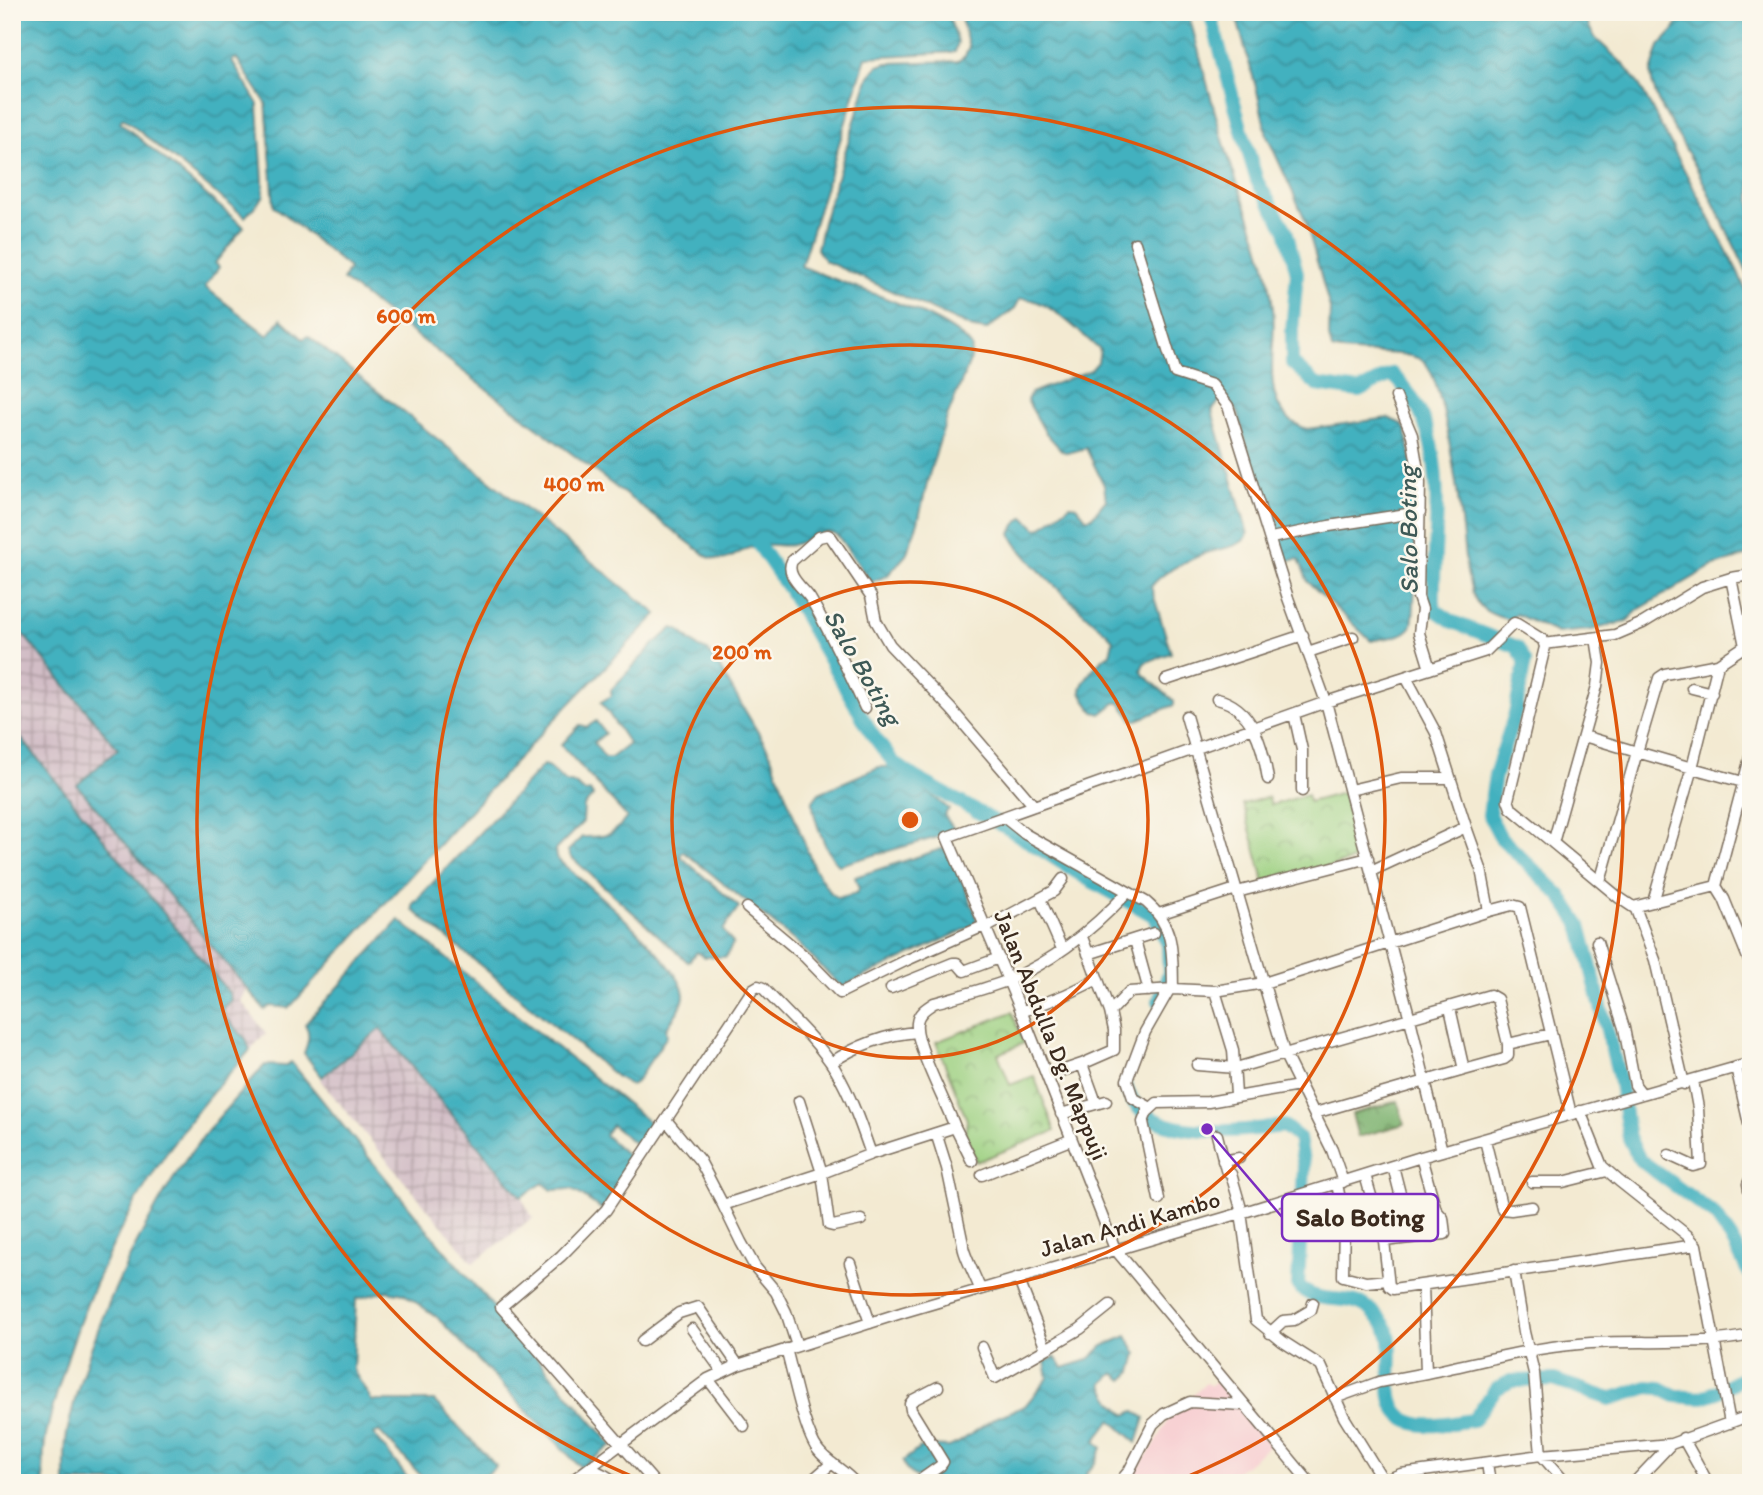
<svg xmlns="http://www.w3.org/2000/svg" width="1763" height="1495" font-family="Itim,sans-serif">
<style>
.built{fill:#f7cfd2}
.industrial{fill:url(#industrial-grid)}
.forest{fill:url(#forest-crowns);stroke:#5c6e46;stroke-width:2}
.park{fill:url(#park-crowns);stroke:#6c7d50;stroke-width:2}
.water{fill:url(#water-waves);stroke:#3f6e6e;stroke-width:2}
.pier{fill:#f3ead2}
.lines{fill:none;stroke-linecap:round;stroke-linejoin:round}
.river{stroke:#43b1bf;stroke-width:14}
.minor-casing{stroke:#7b6d5d;stroke-width:13}
.minor{stroke:#fff;stroke-width:10}
.ring{fill:none;stroke:#df570d;stroke-width:3.5}
.labels{text-anchor:middle;stroke-width:5;stroke-linejoin:round;paint-order:stroke}
.street-label{font-size:24px;fill:#3b2a1e;stroke:#fbf7ec}
.water-label{font-size:26px;font-style:italic;fill:#3e5956;stroke:#fbf7ec}
.centre{fill:#df570d;stroke:#fbf7ec;stroke-width:3.5}
.ring-label{font-size:21px;text-anchor:middle;font-weight:bold;fill:#df570d;stroke:#fbf7ec;stroke-width:5;stroke-linejoin:round;paint-order:stroke}
.leader{fill:none;stroke:#7b2cbf;stroke-width:2.5}
.callout-dot{fill:#7b2cbf;stroke:#fbf7ec;stroke-width:2.5}
.callout{fill:#fbf7ec;stroke:#7b2cbf;stroke-width:2.5}
.callout-label{font-size:26px;text-anchor:middle;font-weight:bold;fill:#3b2a1e}
</style>
<defs>
<pattern id="industrial-grid" width="8" height="8" patternUnits="userSpaceOnUse" patternTransform="scale(1.75)"><rect width="8" height="8" fill="#d2bdc6"/><path d="M0 4h8M4 0v8" fill="none" stroke="#ac9aa0"/></pattern>
<pattern id="forest-crowns" width="20" height="18" patternUnits="userSpaceOnUse" patternTransform="scale(1.75)"><rect width="20" height="18" fill="#7db26f"/><path d="M2 6a3 3 0 1 1 6 0M12 15a3 3 0 1 1 6 0" fill="none" stroke="#68915b"/></pattern>
<pattern id="park-crowns" width="20" height="18" patternUnits="userSpaceOnUse" patternTransform="scale(1.75)"><rect width="20" height="18" fill="#9cd081"/><path d="M2 6a3 3 0 1 1 6 0M12 15a3 3 0 1 1 6 0" fill="none" stroke="#80a969"/></pattern>
<pattern id="water-waves" width="16" height="10" patternUnits="userSpaceOnUse" patternTransform="scale(1.75)"><rect width="16" height="10" fill="#43b1bf"/><path d="M0 5q4-4 8 0t8 0" fill="none" stroke="#39909b"/></pattern>
</defs>
<rect width="100%" height="100%" fill="#fbf7ec"/>
<filter id="ink" filterUnits="userSpaceOnUse"><feTurbulence type="fractalNoise" baseFrequency=".0143" numOctaves="2"/><feDisplacementMap in="SourceGraphic" scale="14" xChannelSelector="R" yChannelSelector="G"/><feConvolveMatrix kernelMatrix="1 2 1 2 8 2 1 2 1" color-interpolation-filters="sRGB"/></filter>
<filter id="wash" filterUnits="userSpaceOnUse"><feTurbulence type="fractalNoise" baseFrequency=".00686" numOctaves="4" result="noise"/><feDisplacementMap in="SourceGraphic" scale="28" xChannelSelector="R" yChannelSelector="G"/><feGaussianBlur stdDeviation="1.57" result="paint"/><feColorMatrix in="noise" values="0 0 0 0 0 0 0 0 0 0 0 0 0 0 0 0 0 1.4 0 .05"/><feComposite in="paint" operator="in"/></filter>
<g filter="url(#wash)">
<rect width="100%" height="100%" fill="#f3ead2"/>
<!-- built -->
<path class="built" d="M1219 1380 1270 1445 1246 1465 1218 1483H1201L1196 1477 1187 1483H1127L1156 1443 1169 1418 1206 1383 1211 1386Z"/>
<!-- industrial -->
<path class="industrial" d="M12 621 119 749 78 786 248 988 241 1001 266 1033 250 1050 246 1039 224 1016V1007L229 993 12 727Z
M380 1028 521 1197 533 1218 473 1263 320 1080Z"/>
<!-- forest -->
<path class="forest" d="M1398 1101 1404 1124 1358 1137 1352 1114Z"/>
<!-- park -->
<path class="park" d="M1343 793 1361 858 1265 884 1243 804 1268 797 1271 805 1307 795 1309 802Z
M1012 1012 1024 1043 998 1054 1010 1085 1034 1076 1055 1131 976 1162 965 1133 967 1120 936 1042Z"/>
<!-- water -->
<path class="water" d="M12 12H947L958 42 955 52 866 57 801 266C843 285 946 313 972 347L970 361 947 417 929 475 918 522 906 555 887 576 871 582 838 536C823 525 808 542 792 545 781 547 770 543 759 545 737 548 733 566 708 557L343 280 349 268 274 206 266 103 236 58 232 61 258 104 264 196 245 217 123 118 120 122 244 227 215 263 219 267 205 287 268 336 281 319 303 339 308 336 657 614 550 724 289 1008 270 1006 265 1010 77 785 118 749 12 621Z
M959 12H1188C1203 65 1215 119 1233 171 1249 217 1268 259 1273 308 1278 350 1255 412 1307 429L1388 418 1402 424 1406 430C1408 444 1412 458 1413 472 1415 492 1417 618 1411 627 1403 638 1383 638 1371 641L1308 582 1299 559 1287 561 1248 451 1238 413 1224 395 1212 411 1248 534C1242 549 1217 548 1203 554 1186 562 1162 571 1151 587L1171 653 1144 663 1141 670 1143 674 1174 701V705L1137 720H1133L1120 703H1115L1101 714 1094 712C1090 706 1082 698 1081 691 1081 681 1101 658 1110 654L1113 641C1109 632 1101 629 1094 622 1074 603 1020 557 1011 534L1015 525 1024 517 1037 529 1041 528 1070 505 1076 506 1086 518H1091L1106 500 1104 485 1086 448 1068 453 1062 451 1045 432 1027 400 1031 393 1091 370 1098 362 1100 350C1083 335 1044 295 1020 299L1015 308 986 330 973 328 825 261 817 249 823 222 869 76 878 66 886 63 958 61 965 56 969 47Z
M1235 12H1582L1594 37 1623 64 1640 86 1738 272 1751 303V554L1711 567 1638 610 1627 621 1591 630 1557 633 1516 614 1510 620C1475 611 1474 602 1466 568 1463 535 1446 374 1422 360 1402 349 1355 356 1332 349L1329 337 1330 309 1320 272 1305 219 1267 136 1257 91Z
M1684 12H1751V280L1697 169 1658 101 1652 83 1651 73 1659 46 1674 30Z
M673 628 679 630 699 648 708 651 718 665 769 751 814 868 829 891 837 898 857 893 859 889 855 877 944 848 951 853 975 912 977 924 842 987 796 942 683 851 680 856 739 907 723 930 733 943 726 957H705L697 952 688 962 571 857 568 851 582 837C605 837 612 838 627 817L561 745 580 725 587 727 596 721 605 733 594 743 605 758H611L629 744 601 702 611 696V690L652 646Z
M12 727 229 993 231 1000 224 1007V1016L246 1039 250 1050C229 1074 207 1097 188 1123 129 1201 84 1295 58 1389 49 1420 40 1450 44 1483H12Z
M543 765 547 766 566 782 575 784 585 792 590 791 593 796 584 806 583 822 555 850 556 858C581 880 683 964 684 995 684 1006 671 1020 666 1029L667 1036 636 1082 631 1085 617 1077 413 910V904Z
M879 767H888L921 787 949 809 944 815 956 832 839 865C827 856 812 816 813 801L819 793Z
M399 920 654 1126 640 1148 612 1125 605 1135 634 1161 603 1210 572 1189 552 1190 543 1183 521 1197 380 1029 322 1077 304 1053C308 1043 311 1034 305 1024Z
M291 1062 440 1245 612 1445 581 1468 437 1317 404 1294 387 1291 356 1299 353 1370 372 1401H434L496 1466 478 1483H428L379 1431 374 1434 409 1480 406 1483H65C65 1464 64 1443 69 1424 87 1342 130 1247 175 1176 200 1136 234 1100 265 1065L285 1066Z
M1127 1336 1137 1354 1132 1372 1123 1380 1114 1373 1102 1384 1112 1402 1126 1415 1135 1411 1145 1418 1137 1443 1111 1420 1095 1441 1102 1448 1095 1463 1086 1474 1090 1483H929C918 1475 907 1478 903 1461L919 1449 927 1446 949 1447 958 1443 995 1418 1025 1406 1048 1378 1045 1362 1055 1357 1063 1368 1088 1360 1103 1346Z"/>
<!-- pier -->
<path class="pier" d="M236 60 265 104 272 195 263 104 252 88 261 103 263 113 268 195H266L259 104 234 62Z"/>
<g class="lines">
<!-- river -->
<path class="river" d="M1210 12 1240 124 1257 181 1286 230 1297 273 1292 331V363L1317 385 1359 391 1392 374C1457 435 1431 530 1434 609L1453 622 1517 647 1525 661 1515 714 1495 775 1489 815 1501 838 1560 895 1580 925 1619 1077 1629 1138 1640 1160 1714 1214 1731 1238 1751 1277
M758 544 789 589 872 734 893 762 916 778 1009 829 1086 878 1153 915 1168 944 1169 973 1159 1001
M1126 1087C1145 1145 1237 1131 1284 1126L1299 1138 1304 1167 1298 1286C1321 1308 1351 1291 1372 1311 1376 1315 1383 1322 1386 1327 1401 1357 1372 1410 1414 1423 1431 1429 1455 1422 1473 1420L1496 1389 1511 1381 1554 1380 1610 1399 1648 1387 1660 1388 1676 1396 1699 1398 1717 1392 1751 1373"/>
</g>
</g>
<g filter="url(#ink)">
<g class="lines">
<!-- minor casing -->
<g class="minor-casing">
<path id="minor" d="M1135 243 1175 373 1212 385 1228 406 1288 598 1326 702 1410 1019 1442 1151
M1396 397 1412 435 1420 482 1418 597 1422 609 1419 633 1430 669
M1271 538 1329 526 1420 512
M1731 578 1745 646 1718 664 1692 768 1743 782
M1544 644 1615 635 1643 623 1702 587 1731 578 1751 575
M1308 652 1353 637
M1406 677 1436 733 1466 827
M1166 680 1303 635
M1692 688 1712 693
M1217 699C1253 707 1263 747 1268 779
M865 708C848 671 831 633 810 598 802 587 785 575 792 561L819 537 828 535 831 537 871 596 876 621 890 645 951 709 1034 806
M1294 714 1302 750V791
M1186 716 1284 1053 1332 1150 1343 1182
M1584 736 1637 752 1659 678 1665 674 1718 664
M1350 790 1401 778H1450
M1005 818 1025 834 1146 902C1176 927 1172 954 1173 989
M1553 843 1597 686 1600 663 1596 638
M1600 882 1637 752 1692 768 1653 902
M1716 886 1751 754
M1237 892 1368 858
M1040 899 1062 949
M1635 907 1655 960 1684 1084
M747 908 802 954 840 993 907 960 986 925
M1489 911 1512 905 1520 907 1571 1114
M1159 914 1236 889
M987 927 1054 891 1063 879
M1082 937 1110 1012 1114 1030V1050L1082 1064 1094 1097
M1135 940 1149 991
M1597 942 1624 1028 1635 1085 1642 1094
M1088 954 1154 933
M891 988 953 963H957L964 971 999 958
M1021 1012 1065 995 1098 979
M1110 1012 1129 992 1173 989 1215 991
M831 1063C855 1046 887 1034 917 1032
M1197 1065 1236 1068 1490 995 1497 999 1508 1044 1551 1034
M1736 1067 1751 1133
M1464 1070 1504 1059 1508 1056V1044
M1047 1076 1082 1064
M1236 1095 1233 1050 1215 991 1264 983 1489 911 1481 869 1466 827 1371 871
M799 1101 822 1173 829 1225 833 1226 861 1220
M1151 1108 1133 1098 1127 1080 1145 1032 1169 990
M1580 1111 1602 1166 1619 1181 1687 1235 1696 1245 1730 1423
M1315 1113 1464 1070 1450 1008
M1061 1114 1106 1101
M666 1120 700 1161 723 1205
M955 1127 972 1161
M936 1133 947 1168 963 1244C962 1252 976 1277 980 1289
M1217 1135 1226 1170 1231 1174 1240 1205 1256 1320 1282 1341 1321 1366 1344 1417 1383 1480
M1485 1140 1502 1209 1511 1210 1532 1207
M871 1154 955 1127C947 1105 914 1043 917 1023 918 1013 926 1008 934 1003 958 996 983 990 1006 981 1052 963 1095 927 1128 892
M1669 1155 1693 1166 1701 1164 1698 1108 1693 1081
M1223 1161 1239 1158
M1393 1166 1405 1213
M982 1175 1070 1140
M1365 1175 1384 1241 1389 1286 1393 1289 1696 1245
M1751 1177 1748 1184 1751 1200
M1532 1182H1563L1607 1171
M1337 1184 1344 1219 1343 1276 1366 1282 1388 1280
M1315 1190 1318 1225 1343 1228
M1159 1199 1143 1122 1147 1112 1157 1103 1208 1102 1299 1086
M1384 1241 1445 1234 1443 1218 1436 1210 1421 1157
M850 1263 870 1323
M1514 1271 1524 1332 1534 1373 1541 1455 1566 1483
M1423 1285 1426 1373C1477 1363 1527 1348 1579 1344 1636 1339 1695 1347 1751 1335
M692 1329 722 1371
M1270 1333 1283 1321 1294 1320 1311 1310 1313 1303
M642 1341 679 1313 698 1307 738 1365
M982 1347 995 1378 1046 1349 1018 1278
M786 1349C793 1373 804 1432 818 1450 828 1463 844 1470 855 1483
M1046 1349 1080 1329 1110 1305
M708 1379 744 1426
M1335 1398 1379 1382 1426 1373
M1683 1438 1708 1483
M1487 1463 1490 1483
M591 1467C597 1474 605 1472 615 1483
M569 1483 708 1379 738 1365 904 1312 1241 1213 1421 1157 1751 1063
M655 1483 501 1307 561 1256 606 1210 753 989 758 986 763 988C787 1014 816 1039 835 1069 851 1096 861 1125 871 1154L822 1173 723 1205 741 1242 755 1267 776 1292 786 1312 797 1346
M809 1483 832 1463
M916 1483 940 1466 943 1462 911 1410 910 1404 913 1400 938 1387
M1119 1483 1129 1471 1153 1424 1164 1414 1190 1402 1243 1405
M1310 1483 1115 1249 1022 1013 947 837 1326 702 1486 651 1514 623 1517 624 1543 640 1545 647 1508 800 1511 808 1618 897 1633 907 1716 886 1724 899 1751 965
M1379 1483 1401 1474 1541 1455 1671 1444
M1634 1483 1671 1444 1751 1415"/>
</g>
<!-- minor -->
<use href="#minor" class="minor"/>
</g>
</g>
<!-- distance rings -->
<g class="ring">
<circle cx="910" cy="820" r="238"/>
<circle cx="910" cy="820" r="475"/>
<path d="M643 1481A713 713 0 1 1 1177 1481"/>
</g>
<g class="labels">
<!-- street labels -->
<g class="street-label">
<text transform="translate(1051 1035) rotate(68)" y="8">Jalan Abdulla Dg. Mappuji</text>
<text transform="translate(1130 1224) rotate(-16)" y="8">Jalan Andi Kambo</text>
</g>
<!-- water labels -->
<g class="water-label">
<text transform="translate(1408 530) rotate(-91)" y="9">Salo Boting</text>
<text transform="translate(863 667) rotate(60)" y="9">Salo Boting</text>
</g>
</g>
<circle cx="910" cy="820" r="10" class="centre"/>
<g class="ring-label">
<text x="406" y="323">600 m</text>
<text x="574" y="491">400 m</text>
<text x="742" y="659">200 m</text>
</g>
<!-- callouts -->
<path class="leader" d="M1207 1129L1282 1217"/>
<circle class="callout-dot" cx="1207" cy="1129" r="7"/>
<rect class="callout" x="1282" y="1194" width="156" height="47" rx="7"/>
<g class="callout-label">
<text x="1360" y="1226">Salo Boting</text>
</g>
<!-- margin -->
<rect width="1763" height="1495" fill="none" stroke="#fbf7ec" stroke-width="42"/>
</svg>
